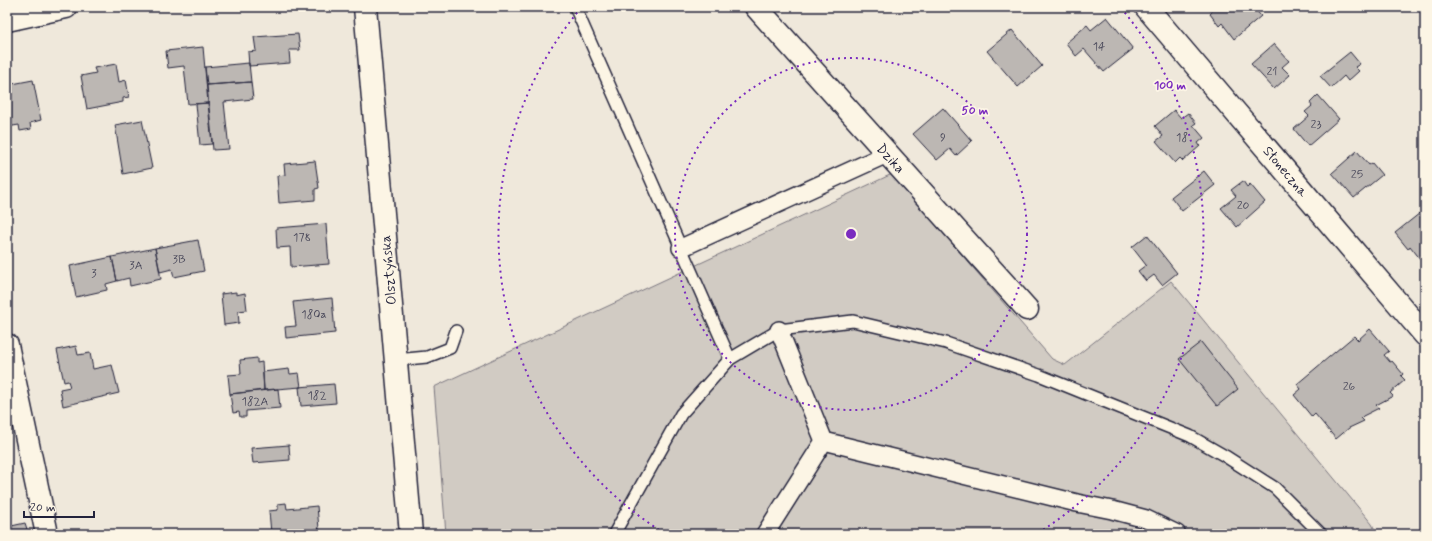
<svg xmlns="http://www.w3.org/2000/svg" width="1432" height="541" font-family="Mynerve,sans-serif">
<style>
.green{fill:#d1cbc3;stroke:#7a767f}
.building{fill:#bcb7b3;stroke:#22223b}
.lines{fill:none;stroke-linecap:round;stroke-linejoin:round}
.service-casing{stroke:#22223b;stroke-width:14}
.pedestrian-casing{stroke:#22223b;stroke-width:20}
.minor-casing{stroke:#22223b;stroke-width:25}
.tertiary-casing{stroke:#22223b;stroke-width:25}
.service{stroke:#fcf5e5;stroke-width:11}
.pedestrian{stroke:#fcf5e5;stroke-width:17}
.minor{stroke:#fcf5e5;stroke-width:22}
.tertiary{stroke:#fcf5e5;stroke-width:22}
.ring{fill:none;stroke:#7b2cbf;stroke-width:2;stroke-dasharray:2 4}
.labels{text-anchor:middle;stroke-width:3.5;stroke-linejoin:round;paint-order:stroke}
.number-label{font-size:12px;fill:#484759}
.street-label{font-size:14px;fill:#22223b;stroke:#fcf5e5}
.centre{fill:#7b2cbf;stroke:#fcf5e5;stroke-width:2}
.ring-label{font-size:12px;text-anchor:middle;font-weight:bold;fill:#7b2cbf;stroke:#fcf5e5;stroke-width:3.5;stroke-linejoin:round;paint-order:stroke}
</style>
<rect width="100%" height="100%" fill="#efe8db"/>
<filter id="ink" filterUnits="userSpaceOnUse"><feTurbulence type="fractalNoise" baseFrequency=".025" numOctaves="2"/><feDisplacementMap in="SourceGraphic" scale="8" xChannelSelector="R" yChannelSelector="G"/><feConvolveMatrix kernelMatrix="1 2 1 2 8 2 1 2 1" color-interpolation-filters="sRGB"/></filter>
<g filter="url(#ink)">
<!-- green -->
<path class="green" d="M892 174 1052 359 1065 365 1171 281 1372 524 1377 534H446L434 387Z"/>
<!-- building -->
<path class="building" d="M1208 7H1253L1261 16 1234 39 1222 23 1219 26 1210 14 1212 12Z
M1107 17 1133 49 1104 72 1084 49 1076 56 1066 43 1087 25 1091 30Z
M1012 30 1042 66 1018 87 987 51Z
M298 34 300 50H289L290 63 249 66 248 52 256 51 254 37Z
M1274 44 1289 61 1282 67 1290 75 1274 89 1251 64Z
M203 47 208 103 188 104 184 66 168 68 166 51Z
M1350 52 1360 64 1355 67 1359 71 1348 81 1344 76 1331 88 1320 76Z
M249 63 251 82 207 85 205 67Z
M116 64 119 82 126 80 129 97 123 98V102L87 109 81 76 96 73 94 68Z
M33 80 41 120 30 123 31 129 20 131 19 125 7 127V85Z
M251 82 253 99 224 102 229 149 213 150 207 85Z
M1318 95 1339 119 1308 146 1294 129 1309 116 1305 112 1312 106 1310 103Z
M208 103 212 144 200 145 196 104Z
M943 108 972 141 956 156 950 149 937 160 913 134Z
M1174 110 1181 118 1188 113 1196 123 1193 125 1204 138 1198 143 1200 146 1183 161 1180 158 1175 163 1156 141 1163 136 1155 126Z
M142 120 152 168 123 174 115 125Z
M1357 151 1369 165 1372 163 1382 175 1354 198 1332 173Z
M315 161 319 188 315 189V200L279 203 277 176 285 175 284 164Z
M1204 171 1215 185 1182 211 1171 197Z
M1243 181 1247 187 1250 184 1265 202 1237 227 1221 208 1236 196 1231 190Z
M1425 209V257L1421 260 1410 246 1408 249 1395 233Z
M326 224 329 264 291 267 290 247 277 248 276 228Z
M1147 235 1177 273 1162 285 1154 275 1146 281 1138 271 1146 265 1132 247Z
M198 240 204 271 174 277 172 269 160 272 155 248Z
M155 248 161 279 130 286 129 278 117 281 112 257Z
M112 257 117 281 106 284 107 290 76 297 70 266Z
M236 292V295L245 293 247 310 238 311 239 323 224 325 221 294Z
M332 298 335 333 286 338 285 327 296 326 293 302Z
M1370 329 1389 351 1384 355 1390 362 1392 361 1403 374 1401 376 1405 380 1390 393 1393 396 1378 404 1376 405 1379 408 1363 416 1361 418 1364 421 1349 428 1336 439 1315 414 1312 417 1294 395 1301 389 1297 384 1354 336 1358 340Z
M1201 342 1238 389 1217 406 1179 359Z
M76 346 78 355 90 353 93 369 112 365 119 393 63 406 60 389 70 387 68 381 64 382 57 350Z
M257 358V363L262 362 264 390 230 394 228 375 241 374 240 360Z
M289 369 290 374 299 373 301 387 264 390 263 372Z
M334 384 336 403 301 406 299 387Z
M278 389 280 408 246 411V417H240L239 412 233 413 230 394Z
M289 445 290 460 253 463 251 448Z
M286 503 287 509 317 506 319 529 271 533 269 511 278 510V504Z
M25 523 27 529 25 531V534H8L7 527Z
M319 529 320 534H266L271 533Z"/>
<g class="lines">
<!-- service casing -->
<g class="service-casing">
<path id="service" d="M575 7 730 359
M396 360 427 357 450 348 456 331
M614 534 681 414 730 359 779 330 853 321 946 343 1039 375 1190 436 1225 456 1275 488 1321 534"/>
</g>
<!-- pedestrian casing -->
<g class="pedestrian-casing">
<path id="pedestrian" d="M681 248 887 154
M824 441 1077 503 1112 510 1146 519 1177 534
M765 534 824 441 779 330"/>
</g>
<!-- minor casing -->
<g class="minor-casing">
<path id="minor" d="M756 7 1027 309
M1146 7 1425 335
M7 20 66 7
M7 345 47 534"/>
</g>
<!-- tertiary casing -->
<g class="tertiary-casing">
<path id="tertiary" d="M365 7 411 534"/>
</g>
<!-- service -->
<use href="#service" class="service"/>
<!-- pedestrian -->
<use href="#pedestrian" class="pedestrian"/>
<!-- minor -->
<use href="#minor" class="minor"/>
<!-- tertiary -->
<use href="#tertiary" class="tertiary"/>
</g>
</g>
<!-- distance rings -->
<g class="ring">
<circle cx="851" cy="234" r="176"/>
<path d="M664 533A352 352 0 0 1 581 8M1121 8A352 352 0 0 1 1038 533"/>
</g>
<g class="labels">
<!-- number labels -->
<g class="number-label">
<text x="1099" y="50">14</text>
<text x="1272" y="75">21</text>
<text x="1316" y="128">23</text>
<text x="943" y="141">9</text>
<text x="1182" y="141">18</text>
<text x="1357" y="178">25</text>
<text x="1243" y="209">20</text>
<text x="302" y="241">178</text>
<text x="179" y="263">3B</text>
<text x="136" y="269">3A</text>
<text x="94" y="277">3</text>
<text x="314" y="318">180a</text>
<text x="1349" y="390">26</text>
<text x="317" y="399">182</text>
<text x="255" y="405">182A</text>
</g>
<!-- street labels -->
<g class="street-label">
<text transform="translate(891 158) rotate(48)" y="5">Dzika</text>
<text transform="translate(1286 171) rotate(50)" y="5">Słoneczna</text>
<text transform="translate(388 270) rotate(-95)" y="5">Olsztyńska</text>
</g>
</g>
<circle cx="851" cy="234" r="6" class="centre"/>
<g class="ring-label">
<text x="1170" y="89">100 m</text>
<text x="975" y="114">50 m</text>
</g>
<!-- margin -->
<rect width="1432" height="541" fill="none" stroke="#fcf5e5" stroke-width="24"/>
<rect x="12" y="12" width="1408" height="517" fill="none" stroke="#22223b" stroke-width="1.5" filter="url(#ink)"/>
<!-- scale -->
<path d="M24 511v6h70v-6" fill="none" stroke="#22223b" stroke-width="2"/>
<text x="30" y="511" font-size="12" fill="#22223b" stroke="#fcf5e5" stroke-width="3" paint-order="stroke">20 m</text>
</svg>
